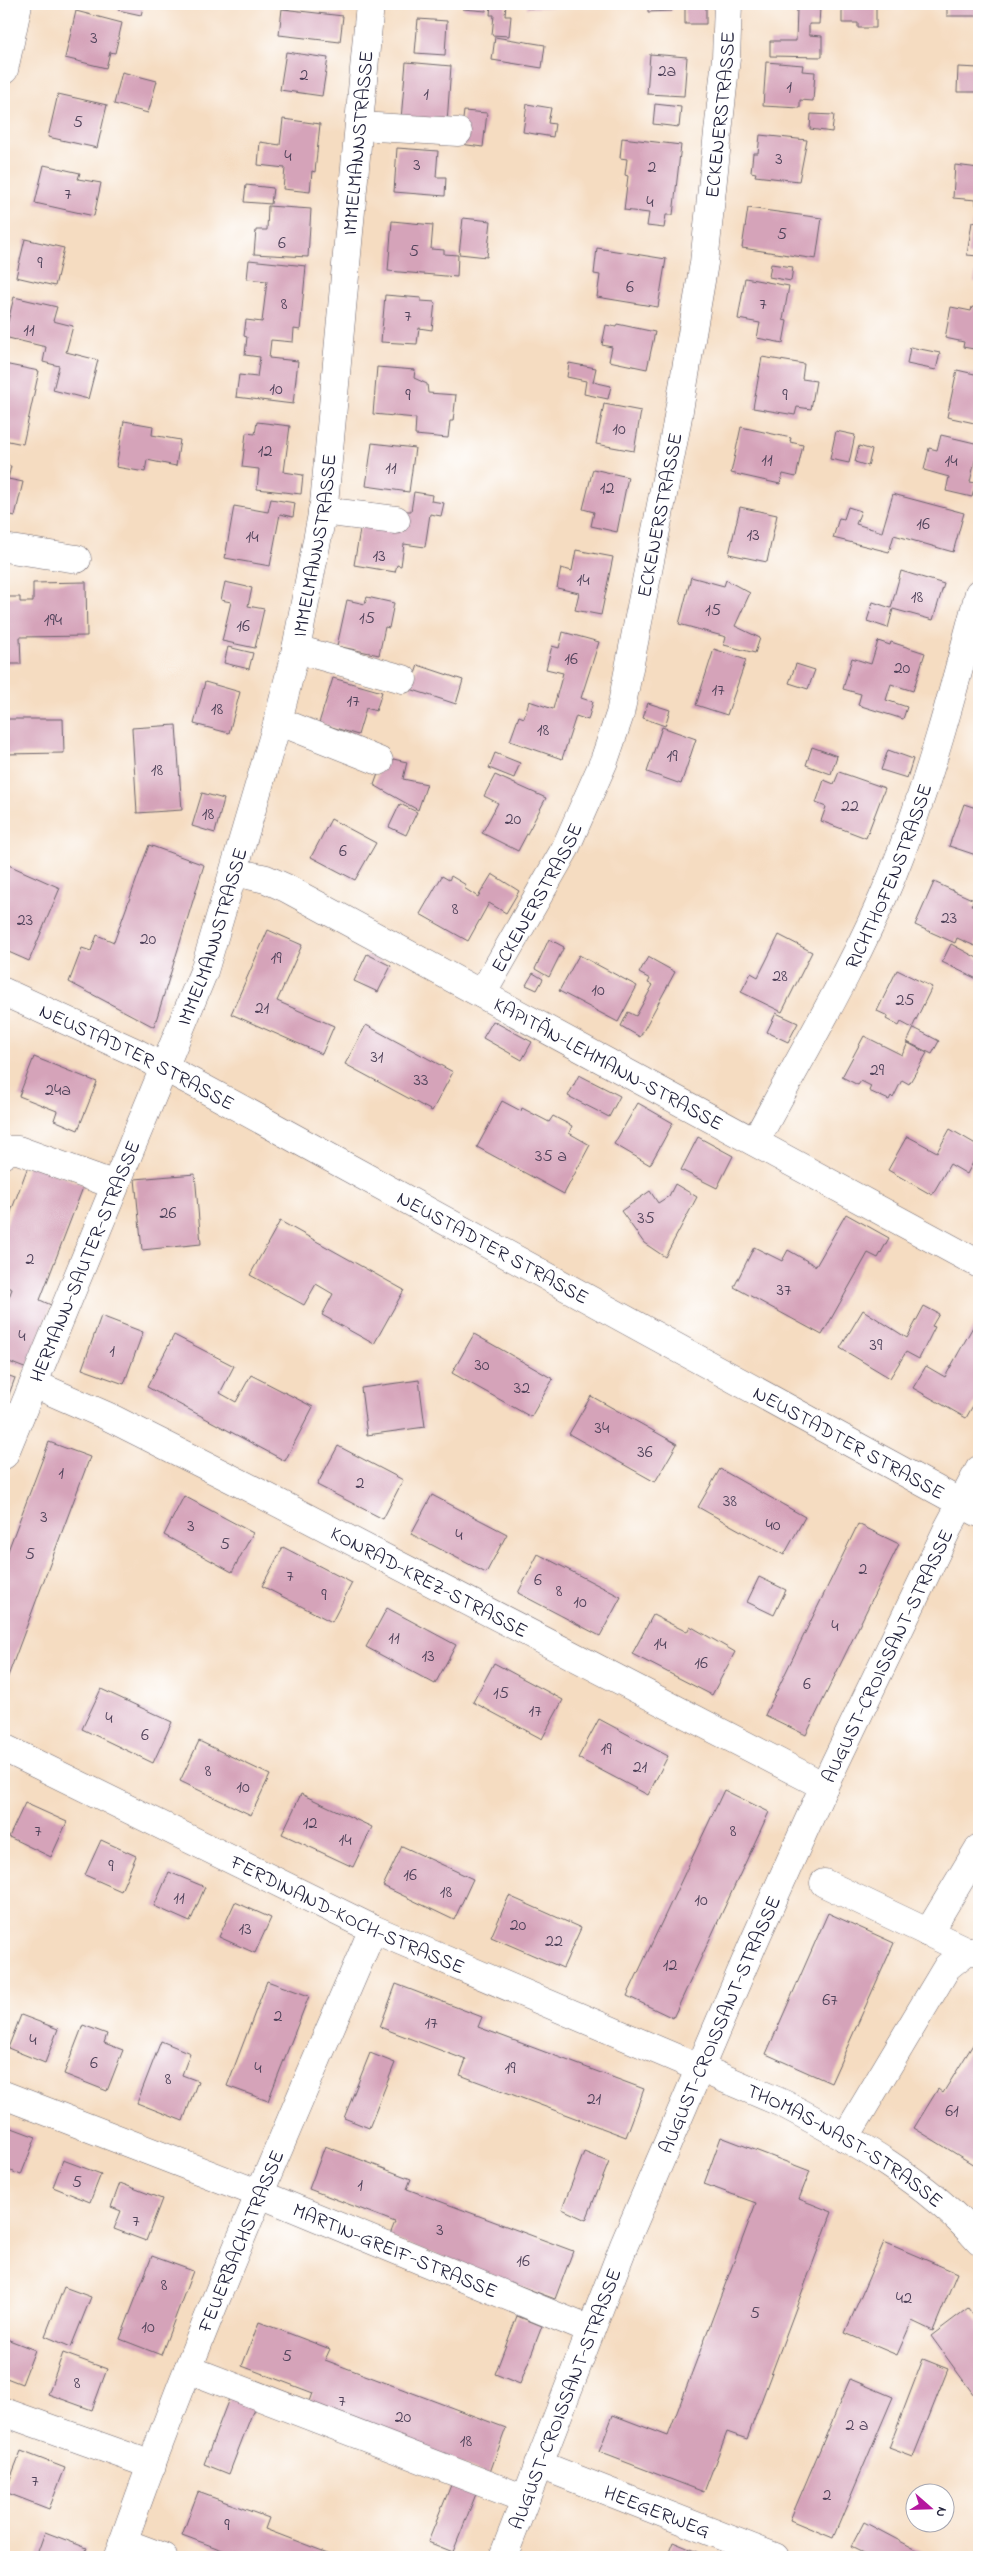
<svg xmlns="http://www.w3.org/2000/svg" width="983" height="2561" font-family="'Indie Flower',sans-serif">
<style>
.building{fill:#d5a3b9}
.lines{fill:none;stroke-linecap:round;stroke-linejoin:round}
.minor-casing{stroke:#6c636a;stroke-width:29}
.minor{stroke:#fff;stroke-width:28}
.labels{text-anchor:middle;stroke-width:4;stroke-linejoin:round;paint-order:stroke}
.number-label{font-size:18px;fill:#4f425a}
.street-label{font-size:20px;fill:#22223b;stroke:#fff}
</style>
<rect width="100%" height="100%" fill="#fff"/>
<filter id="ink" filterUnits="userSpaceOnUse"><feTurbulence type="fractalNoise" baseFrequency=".02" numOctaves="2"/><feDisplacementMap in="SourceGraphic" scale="10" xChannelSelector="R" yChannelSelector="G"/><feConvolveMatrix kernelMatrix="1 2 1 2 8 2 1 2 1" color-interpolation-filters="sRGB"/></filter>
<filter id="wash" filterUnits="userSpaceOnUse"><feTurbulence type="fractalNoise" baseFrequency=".0096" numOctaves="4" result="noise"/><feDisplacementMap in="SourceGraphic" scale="20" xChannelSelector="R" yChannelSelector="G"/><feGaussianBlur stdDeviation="1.12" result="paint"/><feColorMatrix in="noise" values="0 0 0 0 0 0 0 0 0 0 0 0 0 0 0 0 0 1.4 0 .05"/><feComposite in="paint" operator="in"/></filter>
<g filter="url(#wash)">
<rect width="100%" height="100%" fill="#f5dcc1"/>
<g id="blocks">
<!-- building -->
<path class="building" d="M119 4H144L141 15 118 10Z
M464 4H487L486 11 463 9Z
M491 4H506L505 16H511L509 36 492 35 494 15H490Z
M527 4H589V6L527 8Z
M648 4H671L672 11 648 12Z
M685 4H706V24H685Z
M842 4H876V28H858V23H842Z
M947 4H979V16H947Z
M797 8H820L819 24H809V35L822 36V57L770 56V41H796Z
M282 9 343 16 340 42 279 35Z
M76 11 122 23 115 53 110 52 106 68 65 58Z
M418 19 447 21 445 55 415 53Z
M495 37 545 45 542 68 492 60Z
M286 52 328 58 322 96 280 90Z
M650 54 687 57 684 96 647 94Z
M406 62 451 66 447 123 401 119Z
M766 62 803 65 802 71 815 72 813 101 800 100V108L763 106Z
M958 67 979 68V92H957Z
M122 72 157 81 148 113 114 104Z
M58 94 107 105 97 148 48 137Z
M527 104 551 108 548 123 555 124 553 137 523 132Z
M655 104 681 107 679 127 653 124Z
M464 111 487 113 483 147 460 144Z
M811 114 834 115 832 132 810 129Z
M283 119 320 124 315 172 312 171 310 192 283 189 285 168 258 165 260 142 280 145Z
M760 135 807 140 799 181 755 176 756 173 751 172 753 153H758Z
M622 138 681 145 673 215H666L664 228 647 226 649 213 624 210 628 176 625 175 627 159 620 158Z
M397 148 438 151 436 177H446L445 196 394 192Z
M44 165 80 173 78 179 101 183 94 216 35 203Z
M955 165 979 168V206L976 205V200L953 198Z
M246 185 273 188 271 204 244 202Z
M268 206 311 209 308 257 254 254 256 230H267Z
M748 208 822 218 816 259 742 248Z
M463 218 491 221 487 257 459 254Z
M392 221 433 225 431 249 444 250V254L458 255 457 277 388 271Z
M972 222 979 223V282H974L978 256 967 255Z
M25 239 64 248 55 286 16 277Z
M597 248 666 259 658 307 597 297 600 275 594 274Z
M249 260 306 266 300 330 294 329 293 342 271 340 269 358 298 361 293 404 236 397 239 375 257 377 260 357 245 355 247 337 244 336 246 320 262 322 267 281 247 279Z
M771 264 793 267 791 281 769 277Z
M745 278 789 286 783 320 787 321 783 343 757 338 760 323 738 319Z
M385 295 421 298V301L435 302 432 330 419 328 417 344 381 342Z
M14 297 57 307 53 321 73 326 66 352 98 360 88 399 53 390 59 366 43 362 46 347 4 337Z
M951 307 971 311 972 307 979 308V350L963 347 964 342 945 338Z
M617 324 655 332 647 369 609 361 612 347 602 345 606 325 616 327Z
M910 347 940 353 936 370 907 364Z
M762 357 804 364 802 379 816 381 811 409 797 407 795 415 753 408Z
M569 363 596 368 593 382 611 386 608 399 584 394 586 381 567 377Z
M4 364 39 371 23 444 4 440Z
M377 367 415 370 414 378 427 384 428 393 456 395 453 421H450L448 438 415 435 416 418 373 414Z
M957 370 979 375V424L947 417Z
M604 404 641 411 634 451 596 444Z
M124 421 153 426 152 435 180 440 176 466 147 460 145 472 116 467Z
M257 422 290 426 284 472 303 475 301 494 257 489 259 469 242 467 246 433 255 434Z
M741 427 791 438 790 442 803 445 796 477 783 474 780 484 731 473Z
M836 431 855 435 849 463 830 459Z
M941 435 979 444 970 482 976 483 972 497 946 491 949 477 924 470 929 448 937 450Z
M372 443 415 448 409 492 366 486Z
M859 446 872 450 868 466 855 462Z
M4 465 11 466 8 479 23 482 15 516 4 513Z
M593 469 628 477 617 532 591 526 594 512 583 509Z
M414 492 432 495 431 501 444 503 441 516 430 514 425 547 404 544 401 566 397 565 395 572 354 565 361 524 403 531 406 511H411Z
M893 494 964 513 953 552 894 535 889 552 833 538 839 518 844 519 848 507 861 511 856 524 882 532Z
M271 499 295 503 293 517 280 514 270 566 225 558 234 506 268 512Z
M740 507 777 515 767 562 729 554Z
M576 550 613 557 601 615 575 610 579 593 557 588 561 568 572 571Z
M901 571 944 584 933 620 893 609 888 628 867 621 873 602 891 608Z
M691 577 724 586 726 580 750 593 735 626 760 638 755 653 724 645 726 637 679 624Z
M86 582 87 636 20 637 21 664H4V597H20V602H33V583Z
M225 582 252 588 248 606 264 609 255 648 222 641 231 602 221 600Z
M367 597 394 603 389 628 385 627 379 655 337 646 347 600 365 604Z
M563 632 599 642 581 698 593 702 588 720 576 716 562 759 510 741 519 716 524 718 529 701 553 709 563 673 546 669 552 646 559 648Z
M878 641 890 645 891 642 925 653 913 691 891 684 886 700 907 707 903 719 858 705 861 694 843 689 852 658 871 664Z
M228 647 253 653 249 669 224 663Z
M714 649 746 660 727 715 696 705Z
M796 664 815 670 808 689 789 683Z
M418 665 463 680 456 704 410 689Z
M333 678 382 692 376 711 366 708 358 735 319 723Z
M205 682 240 692 229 733 194 724Z
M648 703 670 710 665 726 643 718Z
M4 719H63L64 753 4 754Z
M176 725 182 810 137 813 132 728Z
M662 727 696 739 681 784 647 772Z
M812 747 837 756 831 774 806 765Z
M888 750 913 759 907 778 881 770Z
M495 753 520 763 514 778 489 768Z
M384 757 407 762 403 779 427 784 418 810 374 785Z
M839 772 885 788 866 838 821 821 826 807 816 803 824 780 834 784Z
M495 775 546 798 518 851 482 833 498 803 484 796Z
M202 793 224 799 215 833 192 826Z
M400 804 417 812 406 835 389 827Z
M964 804 979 809V856L949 846Z
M331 819 376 843 355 880 311 857Z
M149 845 204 865 154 1027 69 982 82 948 91 951 97 935 114 942Z
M4 863 60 888 29 961 4 950Z
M492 874 519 891 506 913 489 903 468 941 420 914 442 876 449 880 451 876 466 885 464 888 478 897Z
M934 882 974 900 971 905 979 908V937L975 946 957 938 955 943 915 925Z
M268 930 302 945 277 1001 334 1026 322 1054 231 1014Z
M779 935 812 952 782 1012 741 992 751 973 758 977Z
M549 939 564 947 549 977 535 969Z
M951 944 979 959V980L942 962Z
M367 954 391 966 378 992 354 981Z
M579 955 637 986 618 1022 559 991Z
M648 957 675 972 640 1037 621 1026 628 1012 636 1016 653 985 648 983 650 979 639 973Z
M897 970 932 987 912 1028 901 1022 899 1026 886 1019 888 1016 877 1011Z
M533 973 543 979 537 990 526 985Z
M776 1013 798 1023 788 1042 767 1032Z
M493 1021 532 1042 522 1060 483 1038Z
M366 1025 453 1072 432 1111 345 1064Z
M914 1028 939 1041 932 1054 907 1042Z
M864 1036 902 1055 908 1043 927 1053 909 1084 902 1080 893 1098 891 1096 889 1100 869 1091 871 1086 861 1081 858 1085 842 1077Z
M34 1057 97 1082 78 1130 54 1120 57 1111 19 1096Z
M579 1075 620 1096 609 1117 568 1096Z
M502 1101 521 1111 522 1108 549 1122 553 1116 572 1126 569 1133 590 1145 564 1194 477 1147Z
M638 1103 673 1123 650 1165 614 1144Z
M950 1129 979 1146V1151L967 1174 950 1164 932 1195 888 1170 907 1136 937 1152Z
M698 1137 733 1156 717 1188 681 1170Z
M29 1164 84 1185 40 1300 51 1305 27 1369 4 1360V1310L12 1289 4 1286V1230Z
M195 1174 201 1244 142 1250 135 1179Z
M675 1184 697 1197 665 1257 644 1243 621 1211 650 1191 658 1203 669 1196Z
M846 1214 889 1238 878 1258 868 1253 822 1335 734 1287 754 1247 782 1261 788 1250 816 1266Z
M280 1221 404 1290 374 1344 322 1315 333 1294 316 1284 304 1305 250 1275Z
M924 1306 939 1314 932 1326 935 1327 919 1359 906 1352 890 1378 840 1348 863 1310 907 1338Z
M101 1316 143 1332 124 1384 82 1369Z
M979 1316V1395L966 1418 913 1388 926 1366 945 1377Z
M474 1334 553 1379 531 1417 452 1373Z
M174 1335 234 1366 220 1393 236 1402 251 1375 313 1407 285 1461 147 1387Z
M4 1374 15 1378 4 1408Z
M419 1380 425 1427 367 1435 361 1388Z
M591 1396 677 1444 655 1482 569 1434Z
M49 1442 90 1457 7 1679 4 1678V1561Z
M338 1446 403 1480 383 1519 317 1485Z
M720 1469 805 1517 784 1555 698 1507Z
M432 1495 507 1534 486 1573 411 1534Z
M184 1496 253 1533 232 1572 164 1535Z
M858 1524 899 1544 806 1735 765 1715Z
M283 1547 352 1583 332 1622 262 1586Z
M538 1554 621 1597 600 1636 518 1593Z
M759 1577 786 1590 774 1615 747 1602Z
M387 1608 456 1645 435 1684 366 1647Z
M653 1615 687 1632 690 1626 735 1652 712 1695 632 1654Z
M494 1663 563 1700 542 1739 473 1702Z
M101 1689 172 1722 153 1763 82 1729Z
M599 1719 668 1756 648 1795 578 1758Z
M199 1741 270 1775 251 1815 180 1781Z
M724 1790 769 1812 673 2018 627 1996Z
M301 1794 372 1827 353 1867 282 1834Z
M25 1803 67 1822 51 1857 9 1837Z
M101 1840 136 1856 121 1891 85 1875Z
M402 1846 473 1879 454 1920 383 1886Z
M169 1872 205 1887 190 1922 154 1906Z
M509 1896 581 1928 563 1968 491 1937Z
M235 1902 271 1918 255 1953 219 1937Z
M828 1913 894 1943 831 2083 766 2054Z
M267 1981 309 1996 268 2101 227 2086Z
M396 1984 482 2017 478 2027 644 2089 626 2137 460 2075 466 2060 380 2027Z
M21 2015 58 2029 45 2063 8 2048Z
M83 2025 107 2034 104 2043 123 2050 107 2091 64 2074Z
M979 2035V2168L914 2128 938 2089 943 2093Z
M161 2041 190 2053 182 2075 198 2081 183 2121 137 2103Z
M370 2053 395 2063 369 2128 344 2118Z
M4 2125 36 2137 21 2175 4 2168Z
M721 2137 810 2171 799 2199 832 2212 747 2439 727 2432 704 2492 599 2452 613 2415 668 2436 756 2203 704 2184Z
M325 2146 411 2179 407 2189 573 2251 555 2299 389 2237 395 2222 309 2189Z
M584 2152 609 2162 586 2220 562 2209Z
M63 2160 101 2174 90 2202 53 2187Z
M120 2183 162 2199 146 2241 114 2229 121 2211 111 2207Z
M884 2242 957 2273 933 2331 912 2321 897 2355 845 2333Z
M152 2256 193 2271 161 2355 120 2339Z
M64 2287 91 2297 71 2347 45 2336Z
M968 2308 979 2323V2402L931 2336Z
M517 2316 542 2326 520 2384 495 2374Z
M259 2322 330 2349 325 2360 506 2428 489 2475 308 2407 313 2393 242 2366Z
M4 2338 35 2350 22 2384 4 2377Z
M63 2353 107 2369 92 2410 48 2394Z
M923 2359 948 2369 913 2457 889 2448Z
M850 2379 893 2397 833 2538 790 2520Z
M230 2396 255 2406 229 2474 204 2464Z
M21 2451 65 2468 49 2509 5 2492Z
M451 2485 476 2494 453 2552 428 2542Z
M198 2492 269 2518 265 2529 338 2557H241L182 2535Z
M864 2522 930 2557H871L851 2547Z
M45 2532 87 2548 83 2557H36Z
M673 2542 709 2557H667Z"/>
</g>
</g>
<g filter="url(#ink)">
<use href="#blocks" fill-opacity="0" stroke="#6c636a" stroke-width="1"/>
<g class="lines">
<!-- minor casing -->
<g class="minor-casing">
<g id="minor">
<path d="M4 70 18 4"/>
<path d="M360 126 458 132"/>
<path d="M322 511 396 520"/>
<path d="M4 548 77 559"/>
<path d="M296 649 403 679"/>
<path d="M278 721 379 761"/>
<path id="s1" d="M235 872 266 879 286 888 979 1264"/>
<path id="s2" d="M4 992 137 1053 203 1088 979 1513"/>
<path id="s3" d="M482 994 565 849 604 761 620 714 676 428 704 263 726 58 728 4"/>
<path id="s4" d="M755 1142C802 1054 854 968 892 876 929 784 954 689 979 593"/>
<path d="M4 1154 8 1150H18L115 1185"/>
<path id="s5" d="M34 1384 107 1416 242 1484 824 1786"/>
<path id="s6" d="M4 1455 204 971 278 721 296 649 324 504 370 4"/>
<path id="s7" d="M4 1748 373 1929 784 2104C854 2141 927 2181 979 2241"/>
<path d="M824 1883 967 1951"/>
<path d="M928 1933 979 1848"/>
<path id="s8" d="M4 2095 260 2194 590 2330"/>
<path d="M845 2138 947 1967 967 1951H979"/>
<path d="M188 2369 525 2499"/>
<path d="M4 2412 152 2465"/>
<path id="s9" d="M538 2464 775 2557"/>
<path d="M123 2542 163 2557"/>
<path id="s10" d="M118 2557C192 2344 284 2136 373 1929"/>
<path id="s11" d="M503 2557 624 2245 753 1944 824 1786 948 1528 979 1470"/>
</g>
</g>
<!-- minor -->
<use href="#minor" class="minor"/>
</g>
</g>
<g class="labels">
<!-- number labels -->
<g class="number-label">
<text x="94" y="43">3</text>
<text x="667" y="76">2a</text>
<text x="304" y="80">2</text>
<text x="789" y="92">1</text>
<text x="426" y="99">1</text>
<text x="78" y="127">5</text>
<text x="288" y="161">4</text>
<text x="779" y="164">3</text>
<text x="417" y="170">3</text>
<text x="652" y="172">2</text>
<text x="68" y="199">7</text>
<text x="650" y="207">4</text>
<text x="782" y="239">5</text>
<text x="282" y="248">6</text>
<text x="414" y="256">5</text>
<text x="40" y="268">9</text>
<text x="630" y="292">6</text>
<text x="284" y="309">8</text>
<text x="763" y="309">7</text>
<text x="408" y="321">7</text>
<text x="29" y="335">11</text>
<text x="276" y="394">10</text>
<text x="408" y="400">9</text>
<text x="785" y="400">9</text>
<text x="619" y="434">10</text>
<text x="265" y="456">12</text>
<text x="767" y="465">11</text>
<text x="951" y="466">14</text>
<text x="391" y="473">11</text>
<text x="607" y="493">12</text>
<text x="923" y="529">16</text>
<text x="753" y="540">13</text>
<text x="252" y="542">14</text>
<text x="379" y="561">13</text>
<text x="583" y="585">14</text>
<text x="917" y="602">18</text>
<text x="713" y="615">15</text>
<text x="367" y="623">15</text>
<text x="53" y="625">194</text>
<text x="243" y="631">16</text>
<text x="571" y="664">16</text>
<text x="902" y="673">20</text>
<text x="718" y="695">17</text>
<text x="353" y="706">17</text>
<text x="217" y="714">18</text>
<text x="543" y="735">18</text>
<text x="672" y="761">19</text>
<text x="157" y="775">18</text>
<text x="850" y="811">22</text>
<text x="208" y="819">18</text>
<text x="513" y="824">20</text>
<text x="343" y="856">6</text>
<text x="455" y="914">8</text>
<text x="949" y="923">23</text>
<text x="25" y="925">23</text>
<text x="148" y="944">20</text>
<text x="276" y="963">19</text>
<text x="780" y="981">28</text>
<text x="598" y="995">10</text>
<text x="905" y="1005">25</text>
<text x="262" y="1013">21</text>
<text x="377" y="1062">31</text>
<text x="877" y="1075">29</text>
<text x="421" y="1085">33</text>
<text x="58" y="1095">24a</text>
<text x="551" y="1161">35 a</text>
<text x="168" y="1218">26</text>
<text x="646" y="1223">35</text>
<text x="30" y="1264">2</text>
<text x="784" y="1295">37</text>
<text x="22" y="1341">4</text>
<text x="876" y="1350">39</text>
<text x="112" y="1356">1</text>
<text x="482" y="1370">30</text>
<text x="522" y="1393">32</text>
<text x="602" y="1433">34</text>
<text x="645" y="1457">36</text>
<text x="61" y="1478">1</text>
<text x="360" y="1488">2</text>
<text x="730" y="1506">38</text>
<text x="44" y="1522">3</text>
<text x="773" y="1530">40</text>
<text x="191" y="1531">3</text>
<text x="459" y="1540">4</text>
<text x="225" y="1549">5</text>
<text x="30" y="1559">5</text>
<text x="863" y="1574">2</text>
<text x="290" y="1581">7</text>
<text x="538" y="1585">6</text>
<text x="559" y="1596">8</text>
<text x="324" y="1600">9</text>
<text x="580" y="1607">10</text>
<text x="835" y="1631">4</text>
<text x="394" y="1643">11</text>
<text x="660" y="1649">14</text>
<text x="428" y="1661">13</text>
<text x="701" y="1668">16</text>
<text x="807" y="1689">6</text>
<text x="501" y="1698">15</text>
<text x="535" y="1716">17</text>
<text x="109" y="1723">4</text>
<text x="145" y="1740">6</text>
<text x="606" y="1754">19</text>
<text x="640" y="1772">21</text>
<text x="208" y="1776">8</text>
<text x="243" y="1792">10</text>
<text x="310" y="1828">12</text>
<text x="38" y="1836">7</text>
<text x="733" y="1836">8</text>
<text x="345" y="1845">14</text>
<text x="111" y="1871">9</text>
<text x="410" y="1880">16</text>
<text x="446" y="1897">18</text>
<text x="179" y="1903">11</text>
<text x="701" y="1905">10</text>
<text x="518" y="1930">20</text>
<text x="245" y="1934">13</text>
<text x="554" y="1946">22</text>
<text x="670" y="1970">12</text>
<text x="830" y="2005">67</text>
<text x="278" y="2021">2</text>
<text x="431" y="2028">17</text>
<text x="33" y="2045">4</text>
<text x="94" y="2068">6</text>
<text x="258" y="2073">4</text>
<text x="510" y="2073">19</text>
<text x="168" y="2084">8</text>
<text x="594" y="2104">21</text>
<text x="952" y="2116">61</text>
<text x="77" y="2187">5</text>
<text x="360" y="2190">1</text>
<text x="136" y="2226">7</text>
<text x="440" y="2235">3</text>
<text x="523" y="2266">16</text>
<text x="164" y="2290">8</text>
<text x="904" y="2303">42</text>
<text x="755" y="2318">5</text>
<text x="148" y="2332">10</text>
<text x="287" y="2361">5</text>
<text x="77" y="2388">8</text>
<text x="342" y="2406">7</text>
<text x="403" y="2422">20</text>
<text x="857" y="2430">2 a</text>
<text x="466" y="2446">18</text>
<text x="35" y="2486">7</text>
<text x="827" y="2500">2</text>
<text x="227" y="2530">9</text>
</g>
<!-- street labels -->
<g class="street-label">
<text dy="7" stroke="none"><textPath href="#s3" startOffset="921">ECKENERSTRASSE</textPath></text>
<text dy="7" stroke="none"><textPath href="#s6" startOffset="1369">IMMELMANNSTRASSE</textPath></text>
<text dy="7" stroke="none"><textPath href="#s3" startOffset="516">ECKENERSTRASSE</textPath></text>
<text dy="7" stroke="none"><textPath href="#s6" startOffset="964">IMMELMANNSTRASSE</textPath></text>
<text dy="7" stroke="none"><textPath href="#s4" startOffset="298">RICHTHOFENSTRASSE</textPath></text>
<text dy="7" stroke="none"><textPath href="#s3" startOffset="111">ECKENERSTRASSE</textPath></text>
<text dy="7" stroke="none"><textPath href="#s6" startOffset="559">IMMELMANNSTRASSE</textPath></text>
<text dy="7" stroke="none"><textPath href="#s2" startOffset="148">NEUSTADTER STRASSE</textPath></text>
<text dy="7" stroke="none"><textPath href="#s1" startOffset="421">KAPITÄN-LEHMANN-STRASSE</textPath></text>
<text dy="7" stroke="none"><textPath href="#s2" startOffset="552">NEUSTADTER STRASSE</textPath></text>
<text dy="7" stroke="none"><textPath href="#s6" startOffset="210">HERMANN-SAUTER-STRASSE</textPath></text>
<text dy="7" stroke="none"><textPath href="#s2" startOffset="958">NEUSTADTER STRASSE</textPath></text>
<text dy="7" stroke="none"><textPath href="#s5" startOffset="442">KONRAD-KREZ-STRASSE</textPath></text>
<text dy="7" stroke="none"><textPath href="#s11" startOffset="980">AUGUST-CROISSANT-STRASSE</textPath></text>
<text dy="7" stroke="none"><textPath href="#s7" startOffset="382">FERDINAND-KOCH-STRASSE</textPath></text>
<text dy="7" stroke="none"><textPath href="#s11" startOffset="575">AUGUST-CROISSANT-STRASSE</textPath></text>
<text dy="7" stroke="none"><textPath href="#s7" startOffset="931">THOMAS-NAST-STRASSE</textPath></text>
<text dy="7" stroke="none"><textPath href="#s10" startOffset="339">FEUERBACHSTRASSE</textPath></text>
<text dy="7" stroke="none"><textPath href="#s8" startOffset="421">MARTIN-GREIF-STRASSE</textPath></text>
<text dy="7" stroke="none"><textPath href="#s11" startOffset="170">AUGUST-CROISSANT-STRASSE</textPath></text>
<text dy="7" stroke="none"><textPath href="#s9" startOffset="128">HEEGERWEG</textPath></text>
</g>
</g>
<!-- margin -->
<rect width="983" height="2561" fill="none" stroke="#fff" stroke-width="20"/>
<!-- north arrow -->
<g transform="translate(930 2508) rotate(110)"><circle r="24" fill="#ffffff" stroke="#a7a7b1"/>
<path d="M0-4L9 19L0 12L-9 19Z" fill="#b5179e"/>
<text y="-8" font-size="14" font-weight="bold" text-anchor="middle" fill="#22223b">N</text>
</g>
</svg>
